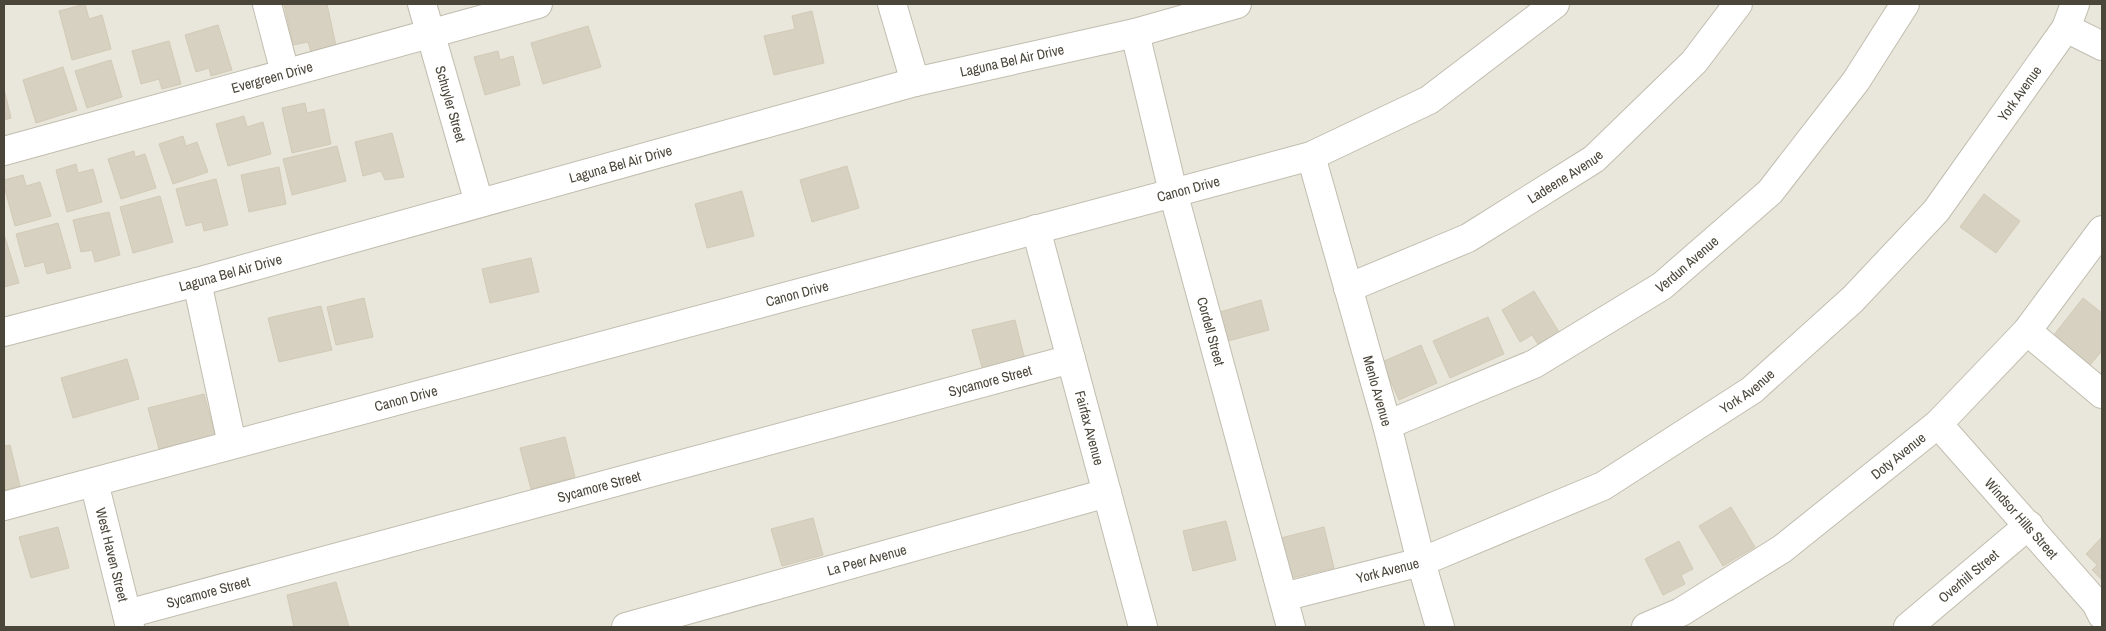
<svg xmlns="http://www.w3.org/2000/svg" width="2106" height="631" font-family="'Archivo Narrow',sans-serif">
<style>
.residential{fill:#e9e6db}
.building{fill:#d7d1c2;stroke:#d2cab5}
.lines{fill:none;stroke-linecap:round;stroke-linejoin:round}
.minor-casing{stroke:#c1bdaf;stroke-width:30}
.minor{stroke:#fff;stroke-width:28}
.labels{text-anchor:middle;stroke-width:4.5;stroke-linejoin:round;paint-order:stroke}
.street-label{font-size:14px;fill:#4a463a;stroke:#fff}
</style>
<rect width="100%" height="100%" fill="#f6f4ec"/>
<!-- residential -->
<path class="residential" d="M4 4H2102V627H4Z"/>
<!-- building -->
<path class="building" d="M85 4 89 19 102 15 111 49 72 60 59 11Z
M284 4H327L336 46 311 52 308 42 293 45Z
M812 11 824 63 774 75 764 36 795 29 792 16Z
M218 25 232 70 211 76 209 68 196 72 185 35Z
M588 26 601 67 543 84 531 43Z
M169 41 181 84 162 89 159 79 141 84 132 51Z
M498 51 500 60 513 56 520 85 485 95 474 57Z
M111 60 122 97 87 108 75 71Z
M63 67 77 110 36 123 23 80Z
M4 89 11 118 4 120Z
M305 103 307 113 324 109 331 144 292 153 282 108Z
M244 116 247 127 263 122 271 154 228 166 216 124Z
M392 133 404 177 385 180 381 171 363 176 355 142Z
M183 136 186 146 197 142 208 172 173 184 159 144Z
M337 146 346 181 292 195 283 159Z
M134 151 135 157 145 154 156 188 121 199 108 159Z
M76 164 78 173 93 169 102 202 67 212 56 170Z
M847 166 859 208 812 222 800 180Z
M279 167 286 204 249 212 241 175Z
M23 175 26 186 40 182 51 216 15 226 4 186V180Z
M216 179 228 225 204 231 202 222 186 226 176 189Z
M742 191 754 236 707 248 695 204Z
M1984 194 2020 221 1996 253 1960 227Z
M160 196 173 242 133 253 120 207Z
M109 212 120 255 95 262 92 250 81 252 73 220Z
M58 223 71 268 47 274 44 262 25 267 16 234Z
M4 237H5L19 283 4 287Z
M531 258 539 292 490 303 482 269Z
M1534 291 1559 332 1538 344 1532 335 1520 342 1502 310Z
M364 298 373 337 336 345 327 307Z
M2083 298 2102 313V353L2101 352 2090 365 2053 336Z
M1261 300 1269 330 1228 341 1220 312Z
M321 306 332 350 279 362 268 318Z
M1488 317 1504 354 1450 378 1433 341Z
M1015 320 1025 360 983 371 972 330Z
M1421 345 1437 383 1399 400 1382 362Z
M127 359 139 399 73 418 61 378Z
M204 394 215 435 159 449 148 408Z
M565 437 575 477 531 489 520 448Z
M10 445 20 486 4 490V446Z
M1731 507 1755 547 1723 566 1699 526Z
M813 518 823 555 782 566 771 529Z
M1226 521 1236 560 1193 571 1183 531Z
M58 527 69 568 31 578 19 537Z
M1324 527 1334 568 1288 579 1277 539Z
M2102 537V580L2092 570 2097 565 2086 554Z
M1679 541 1693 569 1681 575 1685 584 1663 595 1645 559Z
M336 582 349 627H294L287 595Z"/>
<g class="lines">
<!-- minor casing -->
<g class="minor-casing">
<g id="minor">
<path d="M267 4 285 73"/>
<path id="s1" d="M422 4 479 203"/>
<path d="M892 4 915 82"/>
<path d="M2066 28 2102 46"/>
<path id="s2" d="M1135 33 1173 192 1291 627"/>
<path id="s3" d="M4 151 538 4"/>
<path id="s4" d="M1311 156 1387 425 1421 562 1440 627"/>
<path id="s5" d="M1036 229 1143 627"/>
<path d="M197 282 232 444"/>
<path id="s6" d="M1348 288 1468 238 1594 159 1694 62 1738 4"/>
<path d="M2027 331 2102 394"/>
<path id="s7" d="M4 332 197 282 915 82 1135 33 1237 4"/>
<path id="s8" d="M1938 424 2096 603 2102 615"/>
<path id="s9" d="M1387 425 1534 364 1662 286 1770 192 1856 81 1905 4"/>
<path id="s10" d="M94 482 130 627"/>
<path id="s11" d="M4 506 1311 156 1429 100 1555 4"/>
<path id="s12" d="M1283 597 1421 562 1603 486 1752 390 1853 299 1936 211 2066 28 2075 4"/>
<path id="s13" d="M127 614 1071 359"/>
<path id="s14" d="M626 627 1107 493"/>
<path id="s15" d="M1646 627 1681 612 1782 549 1938 424 2027 331 2102 230"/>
<path id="s16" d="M1908 627 2029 525"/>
</g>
</g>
<!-- minor -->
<use href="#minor" class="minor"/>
</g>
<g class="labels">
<!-- street labels -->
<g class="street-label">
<text dy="5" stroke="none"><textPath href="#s7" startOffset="1044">Laguna Bel Air Drive</textPath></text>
<text dy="5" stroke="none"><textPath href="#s3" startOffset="278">Evergreen Drive</textPath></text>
<text dy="5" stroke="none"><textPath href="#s12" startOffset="918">York Avenue</textPath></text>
<text dy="5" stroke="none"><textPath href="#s1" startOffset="104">Schuyler Street</textPath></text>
<text dy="5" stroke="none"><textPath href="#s7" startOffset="639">Laguna Bel Air Drive</textPath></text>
<text dy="5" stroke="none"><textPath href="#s6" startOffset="245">Ladeene Avenue</textPath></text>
<text dy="5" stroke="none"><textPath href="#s11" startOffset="1226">Canon Drive</textPath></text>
<text dy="5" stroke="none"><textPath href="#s9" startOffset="342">Verdun Avenue</textPath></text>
<text dy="5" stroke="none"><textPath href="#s7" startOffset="234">Laguna Bel Air Drive</textPath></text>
<text dy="5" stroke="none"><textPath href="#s11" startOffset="821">Canon Drive</textPath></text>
<text dy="5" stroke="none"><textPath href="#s2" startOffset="308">Cordell Street</textPath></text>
<text dy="5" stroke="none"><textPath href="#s13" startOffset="894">Sycamore Street</textPath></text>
<text dy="5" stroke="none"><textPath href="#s12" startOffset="512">York Avenue</textPath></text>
<text dy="5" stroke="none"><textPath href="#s4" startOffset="244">Menlo Avenue</textPath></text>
<text dy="5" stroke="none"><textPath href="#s11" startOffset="416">Canon Drive</textPath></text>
<text dy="5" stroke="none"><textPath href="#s5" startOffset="206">Fairfax Avenue</textPath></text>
<text dy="5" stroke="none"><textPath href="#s15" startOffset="306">Doty Avenue</textPath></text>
<text dy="5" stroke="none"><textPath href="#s13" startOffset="489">Sycamore Street</textPath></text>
<text dy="5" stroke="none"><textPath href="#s8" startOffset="126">Windsor Hills Street</textPath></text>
<text dy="5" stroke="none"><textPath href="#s10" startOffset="75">West Haven Street</textPath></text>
<text dy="5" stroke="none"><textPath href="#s14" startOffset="250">La Peer Avenue</textPath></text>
<text dy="5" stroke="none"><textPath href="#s12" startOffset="108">York Avenue</textPath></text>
<text dy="5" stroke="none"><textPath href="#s16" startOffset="79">Overhill Street</textPath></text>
<text dy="5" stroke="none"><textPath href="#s13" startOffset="84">Sycamore Street</textPath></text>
</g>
</g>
<!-- border -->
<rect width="2106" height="631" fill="none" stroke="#4a463a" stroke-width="10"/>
</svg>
